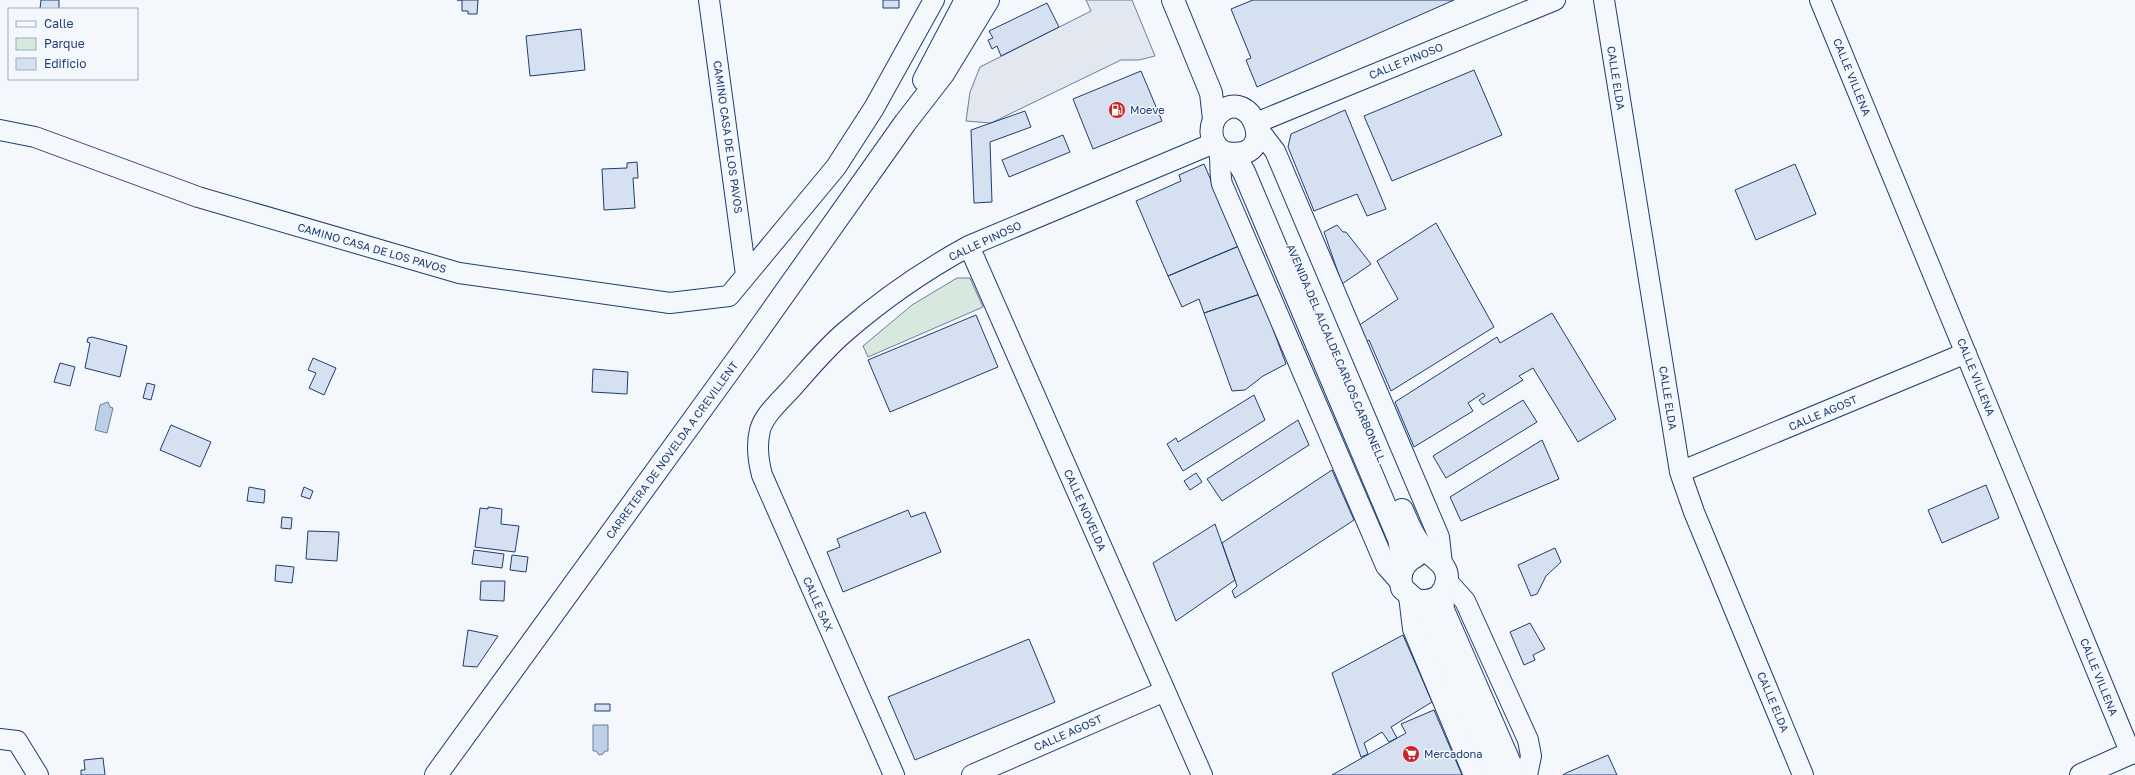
<svg xmlns="http://www.w3.org/2000/svg" width="2135" height="775" font-family="'Golos Text',sans-serif">
<style>
.green{fill:#d7e8df;stroke:#687fa3}
.parking{fill:#e3e8f0;stroke:#687fa3}
.water{fill:#bed0e5;stroke:#687fa3}
.building{fill:#d5e0f0;stroke:#1d3f73}
.lines{fill:none;stroke-linecap:round;stroke-linejoin:round}
.minor-casing{stroke:#1d3f73;stroke-width:22}
.major-casing{stroke:#1d3f73;stroke-width:24}
.highway-casing{stroke:#1d3f73;stroke-width:24}
.minor{stroke:#f4f7fb;stroke-width:20}
.major{stroke:#f4f7fb;stroke-width:22}
.highway{stroke:#f4f7fb;stroke-width:22}
.labels{text-anchor:middle;stroke-width:3;stroke-linejoin:round;paint-order:stroke}
.street-label{font-size:11px;fill:#1d3f73;stroke:#f4f7fb}
.poi-label{font-size:11px;fill:#1d3f73;stroke:#f4f7fb;text-anchor:start}
</style>
<rect width="100%" height="100%" fill="#f4f7fb"/>
<!-- green -->
<path class="green" d="M957 278H970L983 307 868 357 863 346 912 305Z"/>
<!-- parking -->
<path class="parking" d="M1086 0H1132L1155 56 1139 60H1121L991 123 966 121 970 92 980 67 1091 11Z"/>
<!-- water -->
<path class="water" d="M108 402 110 407 113 408 107 433 95 430 100 405Z
M593 725H608V751H605L603 754 599 755 596 751H593Z"/>
<!-- building -->
<path class="building" d="M41 0H59V9H40Z
M457 0H478L477 14H468V11H462V0Z
M883 0H899V8H883Z
M1253 0H1454L1257 87 1246 60 1251 58 1231 9Z
M1047 3 1059 27 1001 56 997 46 992 49 988 40 993 38 989 31Z
M581 29 585 70 530 76 526 36Z
M1474 70 1502 135 1392 181 1364 116Z
M1141 71 1162 121 1093 149 1073 99Z
M1345 110 1386 209 1367 216 1357 194 1314 211 1288 147 1291 134Z
M1025 111 1031 127 990 142 992 202 974 203 971 130Z
M1063 135 1070 152 1009 177 1002 160Z
M637 162 638 178H633L635 208 604 210 602 169 627 168V163Z
M1204 164 1239 246 1168 276 1136 201 1181 181 1179 175Z
M1795 164 1816 214 1756 240 1735 190Z
M1436 223 1494 327 1391 391 1369 340 1365 343 1355 328 1398 299 1377 261Z
M1337 225 1343 232H1346L1371 264 1342 284 1324 232Z
M1239 246 1260 294 1204 313 1199 299 1182 307 1168 276Z
M1260 294 1286 364 1263 376 1245 390 1232 391 1204 313Z
M1552 313 1616 419 1578 442 1533 368 1519 376 1523 380 1483 405 1479 400 1485 396 1483 393 1468 403 1473 411 1414 447 1395 402 1497 337 1500 343Z
M976 315 998 367 890 412 868 360Z
M92 337 127 346 120 377 85 368 90 343 87 342 88 338Z
M313 358 336 368 324 395 309 388 316 373 308 370Z
M60 363 75 367 70 386 54 382Z
M593 369 628 372 627 394 592 392Z
M147 383 155 385 151 400 143 398Z
M1254 395 1265 420 1183 471 1167 444 1176 438 1178 442Z
M1523 400 1537 422 1446 478 1433 456Z
M1298 420 1309 445 1222 501 1207 479Z
M171 425 211 442 200 467 160 450Z
M1542 440 1559 479 1461 521 1450 497Z
M1332 470 1354 520 1235 598 1232 591 1237 586 1222 543Z
M1196 473 1202 482 1190 490 1184 481Z
M1986 485 1999 518 1942 543 1928 510Z
M249 487 265 490 264 503 247 501Z
M304 487 313 491 310 499 301 496Z
M488 507 502 509 501 524 519 526 515 552 475 547 480 508 488 509Z
M908 510 911 517 925 512 941 552 843 592 827 552 840 547 837 539Z
M282 517 292 518 291 529 281 528Z
M1215 524 1235 580 1176 621 1153 563Z
M308 531 339 532 337 561 306 559Z
M1555 548 1561 562 1546 576 1537 594 1531 596 1518 565Z
M474 550 504 554 502 568 472 564Z
M512 555 528 557 526 572 510 570Z
M276 565 294 567 292 583 275 581Z
M481 581H505L504 601 480 600Z
M1530 623 1545 649 1533 655 1535 660 1524 665 1510 632Z
M468 630 498 636 477 667 463 666Z
M1403 635 1432 702 1391 727 1397 738 1389 742 1382 732 1364 743 1368 754 1361 757 1332 673Z
M1029 639 1055 702 915 760 888 697Z
M595 704H610V711H595Z
M1434 710 1462 775H1332L1406 733 1401 724Z
M1608 755 1617 775H1563L1566 773Z
M103 758 105 775H81V770H85L84 760Z"/>
<g class="lines">
<!-- minor casing -->
<g class="minor-casing">
<path id="minor" d="M709 0 746 275
M1604 0 1680 472 1694 512 1803 775
M1820 0 2131 754
M1256 123 1555 0
M1258 129 1275 151 1439 537 1442 564
M0 130 35 137 198 197 459 273 670 303 729 296 836 167 874 108 934 0
M1218 147C1222 159 1219 172 1222 184L1386 566 1401 583
M969 246 1202 775
M1680 472 1966 353
M1447 581 1465 601 1528 740 1531 756 1527 775
M1409 596 1413 629 1474 775
M0 739 17 741 38 775
M894 775 762 475C758 460 756 446 760 430 764 415 780 401 791 389 808 370 825 349 845 332 883 299 925 270 969 246L1214 143
M972 775 1165 691"/>
</g>
<!-- major casing -->
<g class="major-casing">
<path id="major" d="M1173 0 1211 93 1214 119
M1227 153C1282 162 1251 82 1218 114 1209 124 1209 141 1220 150 1226 154 1233 156 1238 162 1240 165 1242 169 1244 172L1399 539 1404 565
M1402 510C1407 521 1411 533 1419 543 1429 557 1452 563 1446 584 1445 589 1442 594 1438 597 1430 602 1422 602 1414 599
M1416 556C1403 562 1398 574 1402 588L1424 608 1429 617 1496 775
M1442 592 1443 610 1515 775
M2081 775 2135 751"/>
</g>
<!-- highway casing -->
<g class="highway-casing">
<path id="highway" d="M924 80 966 0
M436 775 750 342 905 123 943 74 988 0"/>
</g>
<!-- minor -->
<use href="#minor" class="minor"/>
<!-- major -->
<use href="#major" class="major"/>
<!-- highway -->
<use href="#highway" class="highway"/>
</g>
<!-- icons -->
<defs>
<g id="fuel-disc" transform="scale(0.9)"><circle r="9.5" fill="#c62828" stroke="#f4f7fb"/><path d="M-5.5-6h7V0h2V4h1.3V-2.5L3-4.5l.8-.8L6-3V5H2.5V1h-1V6h-7ZM-4.2-4.7v3.2H.2V-4.7Z" fill="#fff"/></g>
<g id="supermarket-disc" transform="scale(0.9)"><circle r="9.5" fill="#c62828" stroke="#f4f7fb"/><path d="M-6-5.5h2.5l.6 2H6L4.5 2H-2.5L-4.4-4H-6ZM-1.5 3.2a1.3 1.3 0 1 0 .1 0ZM3 3.2a1.3 1.3 0 1 0 .1 0Z" fill="#fff"/></g>
</defs>
<g fill-rule="evenodd">
<use href="#fuel-disc" x="1117" y="110"/>
<use href="#supermarket-disc" x="1411" y="754"/>
</g>
<g class="labels">
<!-- street labels -->
<g class="street-label">
<text transform="translate(1406 61) rotate(-22)" y="4">CALLE PINOSO</text>
<text transform="translate(1852 77) rotate(68)" y="4">CALLE VILLENA</text>
<text transform="translate(1616 78) rotate(81)" y="4">CALLE ELDA</text>
<text transform="translate(728 137) rotate(82)" y="4">CAMINO CASA DE LOS PAVOS</text>
<text transform="translate(985 241) rotate(-25)" y="4">CALLE PINOSO</text>
<text transform="translate(372 248) rotate(16)" y="4">CAMINO CASA DE LOS PAVOS</text>
<text transform="translate(1336 353) rotate(67)" y="4">AVENIDA DEL ALCALDE CARLOS CARBONELL</text>
<text transform="translate(1976 377) rotate(68)" y="4">CALLE VILLENA</text>
<text transform="translate(1668 398) rotate(81)" y="4">CALLE ELDA</text>
<text transform="translate(1823 413) rotate(-23)" y="4">CALLE AGOST</text>
<text transform="translate(672 450) rotate(-54)" y="4">CARRETERA DE NOVELDA A CREVILLENT</text>
<text transform="translate(1085 510) rotate(66)" y="4">CALLE NOVELDA</text>
<text transform="translate(818 604) rotate(66)" y="4">CALLE SAX</text>
<text transform="translate(2099 677) rotate(68)" y="4">CALLE VILLENA</text>
<text transform="translate(1773 702) rotate(67)" y="4">CALLE ELDA</text>
<text transform="translate(1068 733) rotate(-24)" y="4">CALLE AGOST</text>
</g>
<!-- poi labels -->
<g class="poi-label">
<text x="1130" y="114">Moeve</text>
<text x="1424" y="758">Mercadona</text>
</g>
</g>
<!-- legend -->
<rect x="8" y="8" width="130" height="72" fill="#f4f7fb" stroke="#9eadc5"/>
<rect x="16" y="21" width="20" height="6" fill="#f4f7fb" stroke="#9eadc5"/>
<text x="44" y="28" font-size="12" fill="#1d3f73">Calle</text>
<rect x="16" y="38" width="20" height="12" fill="#d7e8df" stroke="#9eadc5"/>
<text x="44" y="48" font-size="12" fill="#1d3f73">Parque</text>
<rect x="16" y="58" width="20" height="12" fill="#d5e0f0" stroke="#9eadc5"/>
<text x="44" y="68" font-size="12" fill="#1d3f73">Edificio</text>
</svg>
